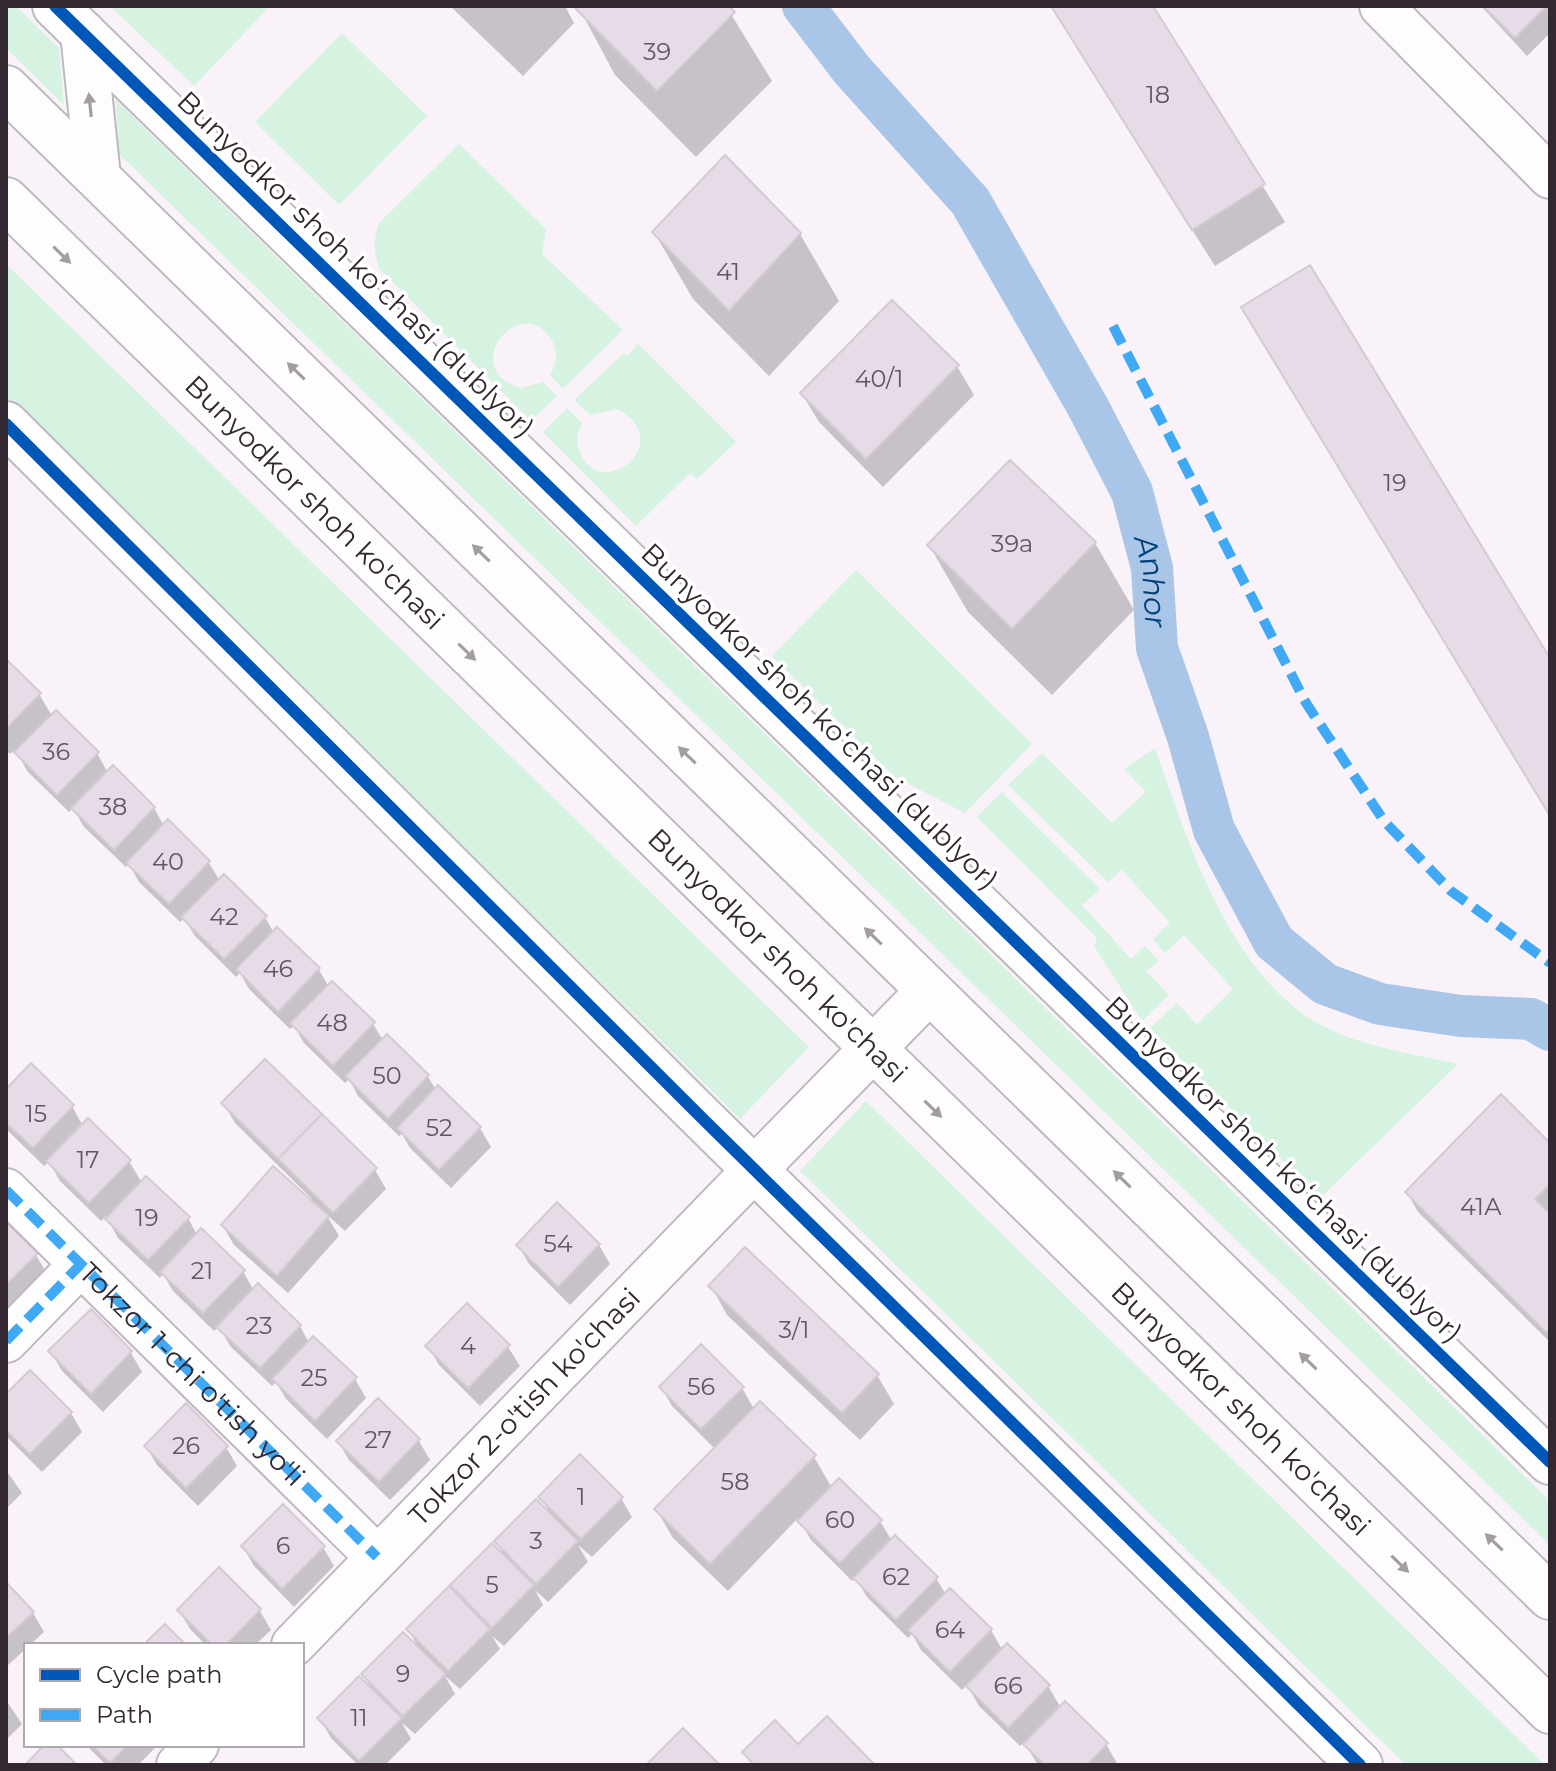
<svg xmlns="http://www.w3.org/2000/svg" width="1556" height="1771" font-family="Montserrat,sans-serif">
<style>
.green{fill:#d6f2e1}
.shadow{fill:#0003}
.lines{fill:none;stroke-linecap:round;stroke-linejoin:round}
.canal{stroke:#a9c5e8;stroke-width:42}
.building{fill:#e6dbe7;stroke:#d2cbd4;stroke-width:2}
.minor-casing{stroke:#c0b8c0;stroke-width:46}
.tertiary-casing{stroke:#c0b8c0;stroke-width:48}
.primary-casing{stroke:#c0b8c0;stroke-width:48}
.minor{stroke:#fefdfe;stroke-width:42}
.tertiary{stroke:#fefdfe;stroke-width:44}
.primary{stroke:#fefdfe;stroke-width:44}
.quiet{stroke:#3fa9f5;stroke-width:10;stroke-dasharray:20 10;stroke-linecap:butt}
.cycleway-casing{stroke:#fff;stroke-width:17}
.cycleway{stroke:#0057b8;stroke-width:12}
.oneway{fill:#a39da2}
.labels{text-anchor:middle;stroke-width:7;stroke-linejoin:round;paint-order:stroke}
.number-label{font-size:24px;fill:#625661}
.street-label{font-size:28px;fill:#332832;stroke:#fff}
.water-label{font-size:30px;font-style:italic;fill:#004079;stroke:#fff}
</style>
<rect width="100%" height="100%" fill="#f9f3f9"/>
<!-- green -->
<path class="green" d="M6 6H16L59 48 64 105 6 48Z
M110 6H270L194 86Z
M342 33 427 116 339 205 255 122Z
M116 100 1550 1501V1545L119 154Z
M459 144 546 229 542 254 623 330 563 389 550 375C557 364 559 351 551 339 520 291 456 369 521 388L543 382 557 396 531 421 379 268C374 251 373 240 379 223Z
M6 264 809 1047 740 1119 6 397Z
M638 344 736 442 697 479 690 473 636 526 543 432 567 408 582 423C577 432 575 443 580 453 603 504 678 440 617 409L590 415 574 400 624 353 627 356Z
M856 570 1032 744 965 813 895 777 772 656Z
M1155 748C1187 839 1230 978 1323 1026 1364 1047 1413 1054 1458 1064L1320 1198 1150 1028 1177 1003 1197 1024 1233 989 1184 935 1165 953 1153 939 1170 923 1122 870 1108 882 1008 785 1042 753 1112 823 1146 792 1124 769Z
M1002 792 1100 889 1082 905 1131 959 1145 946 1159 961 1146 971 1169 995 1142 1021 1094 946 1097 938 977 817Z
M866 1101 1545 1765H1406L800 1171Z"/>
<!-- shadow -->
<path class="shadow" d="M450 6H565L574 23 523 76Z
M578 6H726L772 81 696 157 615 75Z
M1051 6H1151L1285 222 1215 266Z
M1481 6H1550V33L1527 56Z
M654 232 800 234 839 301 769 376 693 299Z
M957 366 974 395 883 487 819 422 802 394Z
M1095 543 1134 610 1052 695 968 612 929 545Z
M6 662 39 694 52 716 97 753 108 773 154 808 164 826 168 822 209 863 220 881 265 917 274 933 278 929 319 970 329 987 373 1024 383 1040 387 1036 428 1077 436 1090 480 1128 491 1147 451 1188 410 1148 402 1134 399 1136 358 1096 349 1079 345 1083 304 1043 294 1026 290 1029 249 989 240 973 236 977 195 936 184 918 180 922 139 882 129 864 126 867 84 827 73 808 69 812 28 772 15 750 10 754 6 750Z
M6 1092 72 1106 83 1126 129 1161 142 1183 188 1218 197 1235 243 1271 254 1291 300 1326 309 1343 313 1339 355 1379 366 1398 327 1439 286 1399 276 1382 272 1386 230 1346 219 1326 214 1331 173 1291 163 1274 160 1278 118 1238 106 1216 101 1221 60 1181 49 1162 44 1166 6 1129Z
M224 1104 375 1170 386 1189 345 1231 326 1214 339 1236 288 1293 234 1245 223 1226 312 1199 235 1123Z
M1550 1146V1342L1418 1212 1407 1192Z
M6 1225 36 1255 47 1274 6 1313Z
M518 1245H599L610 1264 570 1305 529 1264Z
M711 1286 877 1375 894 1404 860 1440 727 1315Z
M467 1306 508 1347 520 1366 480 1406 439 1365 428 1346Z
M91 1312 131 1353 142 1372 103 1412 62 1371 51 1352Z
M661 1387 742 1388 754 1409 814 1457 832 1488 880 1521 892 1541 936 1578 946 1595 991 1630 1003 1651 1048 1686 1061 1708 1106 1744 1118 1765H1038L1024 1742 1020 1746 979 1706 967 1685 962 1690 921 1650 912 1634 908 1638 867 1597 855 1577 852 1581 811 1540 798 1518 728 1591 673 1538 656 1509 715 1449 672 1406Z
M6 1397 71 1413 82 1432 42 1472 6 1436Z
M378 1401 419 1441 430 1460 390 1500 349 1460 338 1441Z
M146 1446 226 1447 237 1466 198 1506 157 1465Z
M6 1470 22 1493 6 1509Z
M541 1497 621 1498 632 1517 592 1557 578 1545 588 1562 548 1602 535 1590 543 1605 504 1646 492 1636 500 1649 460 1689 445 1676 455 1694 415 1734 402 1723 411 1739 385 1765H358L331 1738 320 1719 372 1689 363 1674 419 1649 408 1629 460 1598 452 1586 504 1556 496 1541 550 1514Z
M243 1547H323L334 1566 294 1607 254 1566Z
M219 1570 260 1611 271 1630 255 1645H206L190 1629 179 1610Z
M6 1585 33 1613 44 1632 6 1667Z
M6 1700 22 1724 6 1740Z
M86 1745H158L138 1765H106Z"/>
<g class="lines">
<!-- canal -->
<path class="canal" id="s1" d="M803 6 852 70 970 201 1088 407 1132 492 1152 568 1157 648 1188 737 1214 830 1274 942 1325 984 1380 1004 1461 1016 1531 1019 1550 1030"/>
</g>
<!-- building -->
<path class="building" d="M729 6 735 12 657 91 574 7Z
M1051 6H1153L1265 184 1192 230Z
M1483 6H1547L1515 38Z
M725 155 801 233 729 311 652 232Z
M1310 265 1550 658V816L1241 307Z
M892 300 959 365 866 459 800 393Z
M1010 460 1096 542 1012 629 927 545Z
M6 659 41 693 6 729Z
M56 710 99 752 57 795 14 752Z
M113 765 155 807 114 850 71 808Z
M168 819 210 861 169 904 126 863Z
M224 874 267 916 224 959 181 917Z
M277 927 320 968 278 1012 236 969Z
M332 981 375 1022 333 1066 290 1023Z
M387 1034 429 1075 388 1119 345 1076Z
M265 1059 322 1114 278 1159 221 1103Z
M31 1063 74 1105 33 1148 6 1123V1089Z
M438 1085 481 1127 439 1170 397 1128Z
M1501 1094 1550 1143V1184L1535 1199 1550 1214V1329L1546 1332 1405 1192Z
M322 1114 377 1168 333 1213 278 1159Z
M88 1118 131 1160 89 1203 46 1161Z
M273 1166 329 1216 277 1276 221 1225Z
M146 1176 190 1217 148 1260 105 1219Z
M557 1202 600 1244 558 1287 516 1245Z
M6 1222 38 1253 6 1285Z
M201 1228 245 1270 203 1313 160 1272Z
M745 1247 879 1374 842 1413 708 1286Z
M258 1283 301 1325 260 1368 216 1327Z
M467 1303 510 1345 468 1388 425 1346Z
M91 1309 132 1351 91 1394 48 1351Z
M313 1336 357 1377 315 1421 272 1379Z
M701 1344 744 1387 701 1429 659 1387Z
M30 1370 72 1412 30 1454 6 1430V1394Z
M378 1398 420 1439 379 1482 336 1441Z
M760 1401 816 1455 710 1564 654 1509Z
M186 1403 228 1446 186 1488 144 1446Z
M580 1454 623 1497 581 1539 538 1497Z
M839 1478 882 1520 840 1563 797 1521Z
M536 1499 578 1541 536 1584 494 1541Z
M283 1504 325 1546 282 1589 241 1546Z
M895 1535 938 1577 896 1620 853 1578Z
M492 1543 534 1585 492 1628 450 1585Z
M219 1567 261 1609 226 1645H212L177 1610Z
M6 1582 34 1612 6 1638Z
M449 1586 490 1629 448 1671 406 1629Z
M950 1588 992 1629 950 1672 908 1630Z
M165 1624 186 1645H143Z
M403 1632 446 1674 403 1716 361 1674Z
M1007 1643 1050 1685 1008 1728 966 1686Z
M359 1676 402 1718 359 1761 317 1718Z
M1065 1701 1108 1743 1087 1765H1045L1023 1744Z
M827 1716 875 1765H754L742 1752 775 1720 798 1744Z
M683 1728 720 1765H646Z
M44 1745H57L77 1765H25Z
M92 1745H128L110 1763Z"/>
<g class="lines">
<!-- minor casing -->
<g class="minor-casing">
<g id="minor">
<path d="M1381 6 1550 177"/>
<path id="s2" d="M6 1190 377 1557"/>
<path d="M6 1341 81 1264"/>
<path id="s3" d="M293 1645 755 1169"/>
<path d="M178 1765 197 1745"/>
</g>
</g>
<!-- tertiary casing -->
<g class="tertiary-casing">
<path id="tertiary" d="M55 6 1550 1462
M6 424 705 1121 1360 1765
M755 1169 929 991"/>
</g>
<!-- primary casing -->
<g class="primary-casing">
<g id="primary">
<path d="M83 33 98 177"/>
<path d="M6 88 1550 1597"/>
<path id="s4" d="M6 200 1550 1711"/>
</g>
</g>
<!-- minor -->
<use href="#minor" class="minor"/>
<!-- tertiary -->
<use href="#tertiary" class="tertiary"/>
<!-- primary -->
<use href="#primary" class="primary"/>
<!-- quiet -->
<path class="quiet" d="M1113 326 1306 703 1384 821 1451 891 1550 963
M6 1190 377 1557
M6 1341 81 1264"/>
<!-- cycleway casing -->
<g class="cycleway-casing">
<path id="cycleway" d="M55 6 1550 1462
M6 424 705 1121 1360 1765"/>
</g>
<!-- cycleway -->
<use href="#cycleway" class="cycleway"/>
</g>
<!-- one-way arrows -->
<defs><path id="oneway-solid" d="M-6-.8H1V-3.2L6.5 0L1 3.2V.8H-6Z" transform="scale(2)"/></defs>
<g class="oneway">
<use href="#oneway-solid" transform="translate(90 105) rotate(-96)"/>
<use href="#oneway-solid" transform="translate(62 255) rotate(44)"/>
<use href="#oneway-solid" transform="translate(296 371) rotate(-136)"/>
<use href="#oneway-solid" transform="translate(481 553) rotate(-136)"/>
<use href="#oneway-solid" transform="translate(467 652) rotate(44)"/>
<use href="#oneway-solid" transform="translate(687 755) rotate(-136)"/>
<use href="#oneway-solid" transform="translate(873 936) rotate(-136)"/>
<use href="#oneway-solid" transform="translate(933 1109) rotate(44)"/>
<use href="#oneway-solid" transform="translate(1122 1179) rotate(-136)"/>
<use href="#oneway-solid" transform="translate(1308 1361) rotate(-136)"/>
<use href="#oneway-solid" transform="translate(1494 1542) rotate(-136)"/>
<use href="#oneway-solid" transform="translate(1400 1564) rotate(44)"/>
</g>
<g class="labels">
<!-- number labels -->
<g class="number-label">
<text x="657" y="60">39</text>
<text x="1158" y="103">18</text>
<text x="728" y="280">41</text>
<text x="879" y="387">40/1</text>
<text x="1395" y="491">19</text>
<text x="1012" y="552">39a</text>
<text x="56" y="760">36</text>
<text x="113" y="815">38</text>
<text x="168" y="870">40</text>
<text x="224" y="925">42</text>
<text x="278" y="977">46</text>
<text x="332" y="1031">48</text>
<text x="387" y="1084">50</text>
<text x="36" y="1122">15</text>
<text x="439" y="1136">52</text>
<text x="88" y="1168">17</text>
<text x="1481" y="1215">41А</text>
<text x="147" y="1226">19</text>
<text x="558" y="1252">54</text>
<text x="202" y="1279">21</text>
<text x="259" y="1334">23</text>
<text x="794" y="1338">3/1</text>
<text x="468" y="1354">4</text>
<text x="314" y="1386">25</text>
<text x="701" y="1395">56</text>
<text x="378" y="1448">27</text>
<text x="186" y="1454">26</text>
<text x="735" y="1490">58</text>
<text x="581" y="1505">1</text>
<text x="840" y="1528">60</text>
<text x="536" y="1549">3</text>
<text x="283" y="1554">6</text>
<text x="896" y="1585">62</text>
<text x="492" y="1593">5</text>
<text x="950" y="1638">64</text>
<text x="403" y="1682">9</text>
<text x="1008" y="1694">66</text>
<text x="359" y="1726">11</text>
</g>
<!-- street labels -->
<g class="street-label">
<text transform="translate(356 264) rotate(44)" y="10">Bunyodkor shoh koʻchasi (dublyor)</text>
<text dy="10" stroke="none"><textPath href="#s4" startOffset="432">Bunyodkor shoh ko'chasi</textPath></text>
<text transform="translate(820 716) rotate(44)" y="10">Bunyodkor shoh koʻchasi (dublyor)</text>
<text dy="10" stroke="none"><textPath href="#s4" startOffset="1080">Bunyodkor shoh ko'chasi</textPath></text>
<text transform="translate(1284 1169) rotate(44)" y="10">Bunyodkor shoh koʻchasi (dublyor)</text>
<text dy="10" stroke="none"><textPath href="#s2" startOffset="262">Tokzor 1-chi o'tish yo'li</textPath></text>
<text dy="10" stroke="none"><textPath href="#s3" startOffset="332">Tokzor 2-o'tish ko'chasi</textPath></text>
<text dy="10" stroke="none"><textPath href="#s4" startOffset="1728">Bunyodkor shoh ko'chasi</textPath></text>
</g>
<!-- water labels -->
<g class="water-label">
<text dy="10" stroke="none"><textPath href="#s1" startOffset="682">Anhor</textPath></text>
</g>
</g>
<!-- border -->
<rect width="1556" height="1771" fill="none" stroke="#332832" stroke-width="16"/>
<!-- legend -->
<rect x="24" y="1643" width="280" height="104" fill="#ffffff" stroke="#ada9ad" stroke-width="2"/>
<rect x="40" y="1669" width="40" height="12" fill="#0057b8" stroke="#ada9ad" stroke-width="2"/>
<text x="96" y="1683" font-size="24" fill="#332832">Cycle path</text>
<rect x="40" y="1709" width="40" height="12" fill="#3fa9f5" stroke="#ada9ad" stroke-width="2"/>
<text x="96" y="1723" font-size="24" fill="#332832">Path</text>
</svg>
